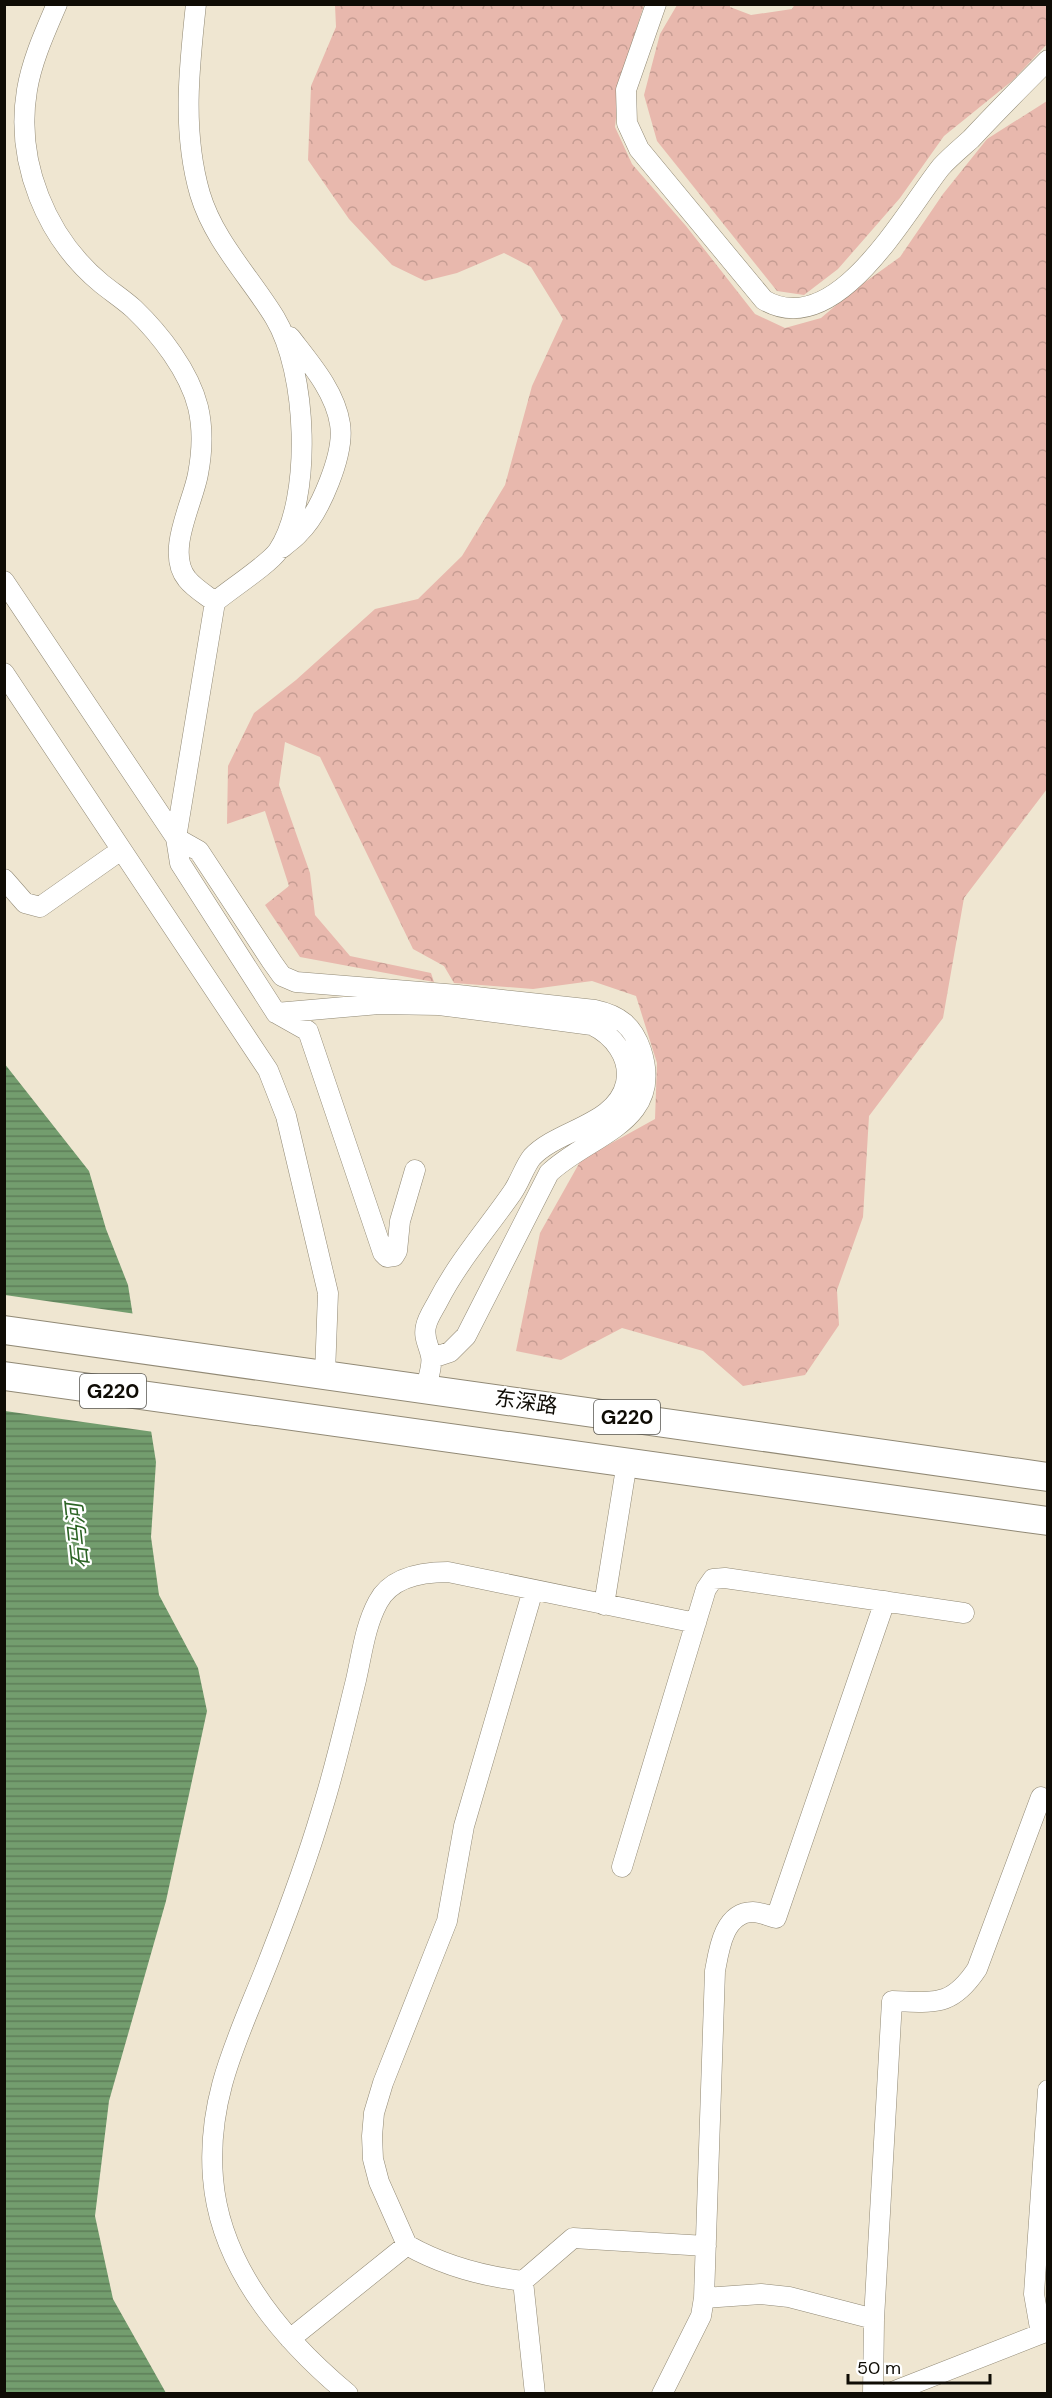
<svg xmlns="http://www.w3.org/2000/svg" width="1052" height="2398" font-family="'DM Sans','Noto Sans SC',sans-serif">
<style>
.forest{fill:url(#forest-crowns)}
.water{fill:url(#water-rules)}
.pier{fill:#efe6d1}
.lines{fill:none;stroke-linecap:round;stroke-linejoin:round}
.minor-casing{stroke:#918975;stroke-width:21}
.highway-casing{stroke:#918975;stroke-width:30}
.minor{stroke:#fff;stroke-width:20}
.highway{stroke:#fff;stroke-width:28}
.labels{text-anchor:middle;stroke-width:4.5;stroke-linejoin:round;paint-order:stroke}
.shield{fill:#fff;stroke:#575550;stroke-width:1.5}
.shield-label{font-size:20px;font-weight:bold;fill:#0f0c05}
.street-label{font-size:21px;fill:#0f0c05;stroke:#fff}
.water-label{font-size:22px;font-style:italic;fill:#2c6425;stroke:#fff}
</style>
<defs>
<pattern id="forest-crowns" width="20" height="18" patternUnits="userSpaceOnUse" patternTransform="scale(1.5)"><rect width="20" height="18" fill="#e8b8ad"/><path d="M2 6a3 3 0 1 1 6 0M12 15a3 3 0 1 1 6 0" fill="none" stroke="#c69d93"/></pattern>
<pattern id="water-rules" width="6" height="5" patternUnits="userSpaceOnUse" patternTransform="scale(1.5)"><rect width="6" height="5" fill="#739d6e"/><path d="M0 2.5h6" fill="none" stroke="#5d7e58"/></pattern>
</defs>
<rect width="100%" height="100%" fill="#efe6d1"/>
<!-- forest -->
<path class="forest" d="M795 4H1032L1048 6 1047 44 1012 81 944 136 900 198 838 269 804 295 777 291 657 141 644 95 660 34 677 5H730V7L751 15 792 9Z
M335 5H644L620 80 615 127 632 164 686 226 755 314 785 328 821 318 854 290 900 257 943 194 987 139 1047 101V789L964 898 943 1018 869 1116 863 1217 837 1290 839 1325 805 1375 743 1386 703 1351 622 1328 561 1360 516 1351 540 1233 581 1160 655 1119 657 1063 636 996 592 981 533 989 454 983 444 966 413 949 320 757 285 742 279 785 310 873 315 915 350 956 431 973 434 982 300 957 265 905 289 886 265 811 227 824 228 766 254 713 296 680 375 609 418 599 462 556 505 485 532 386 563 319 531 267 504 253 457 273 425 281 392 265 349 219 308 160 311 86 336 27Z"/>
<!-- water -->
<path class="water" d="M4 1063 89 1171 106 1229 128 1285 156 1462 151 1537 159 1595 198 1668 207 1711 166 1901 109 2101 95 2216 113 2299 166 2393H5Z"/>
<!-- pier -->
<path class="pier" d="M5 1295 136 1314 154 1432 5 1411Z"/>
<g class="lines">
<!-- minor casing -->
<g class="minor-casing">
<path id="minor" d="M57 4C45 32 32 60 27 90 15 162 46 238 102 284 112 292 124 300 134 309 160 334 189 371 198 407 203 428 202 453 198 474 193 503 165 552 187 579 194 588 206 595 215 602
M656 4 626 90 627 123 639 149 764 300C836 342 905 212 941 167 950 157 961 148 971 139 996 112 1022 86 1048 60
M282 548C287 543 294 539 299 533 320 513 345 453 340 424 335 391 310 363 290 337
M4 581 176 838
M4 673 268 1070 286 1116 328 1293 325 1374
M176 838 215 602C229 590 269 564 278 551 313 498 307 371 275 318 250 277 214 241 200 194 182 132 189 68 196 4
M4 879 25 903 40 907 121 850
M276 1013 308 1031 383 1253 387 1257 394 1256 397 1251 400 1221 415 1170
M426 1388C428 1378 433 1365 431 1356 429 1345 423 1338 426 1326 428 1317 434 1309 438 1301 458 1262 487 1229 512 1193 520 1182 524 1167 532 1157 558 1129 617 1125 626 1083 631 1057 613 1035 592 1025L439 1005 379 1004 276 1013 180 863 176 838 199 851 272 962 282 976 296 982 458 995 595 1010C619 1015 633 1026 641 1050 665 1123 590 1134 549 1173L466 1336 450 1352 432 1358
M604 1605 627 1462
M622 1867 706 1589 713 1579 725 1578 964 1613
M407 2245 379 2182 373 2159 372 2136 374 2113 383 2083 447 1921 464 1826 533 1590
M874 2319 789 2297 761 2294 704 2298 715 1971C719 1949 724 1912 753 1912 760 1912 769 1916 776 1918L885 1601
M1041 2334 1034 2294 1048 2090
M290 2339 407 2245C444 2266 481 2276 523 2281
M348 2394C282 2339 220 2267 213 2178 206 2092 243 2029 272 1952 290 1906 307 1860 321 1813 335 1769 345 1724 356 1680 362 1654 365 1626 378 1602 391 1577 422 1572 448 1572L696 1623
M535 2394 523 2281 573 2238 706 2246
M662 2394 701 2316 704 2298
M873 2394 874 2319 892 2001C934 2002 951 2008 977 1969L1041 1797
M887 2394 1048 2331"/>
</g>
<!-- highway casing -->
<g class="highway-casing">
<path id="highway" d="M4 1330 1048 1477
M4 1376 1048 1521"/>
</g>
<!-- minor -->
<use href="#minor" class="minor"/>
<!-- highway -->
<use href="#highway" class="highway"/>
</g>
<g class="labels">
<!-- shield labels -->
<g class="shield">
<rect x="80" y="1374" width="66" height="34" rx="4.5"/>
<rect x="594" y="1400" width="66" height="34" rx="4.5"/>
</g>
<g class="shield-label">
<text x="113" y="1398">G220</text>
<text x="627" y="1424">G220</text>
</g>
<!-- street labels -->
<g class="street-label">
<text transform="translate(526 1402) rotate(8)" y="7">东深路</text>
</g>
<!-- water labels -->
<g class="water-label">
<text transform="translate(77 1536) rotate(-96)" y="8">石马河</text>
</g>
</g>
<!-- border -->
<rect width="1052" height="2398" fill="none" stroke="#0f0c05" stroke-width="12"/>
<!-- scale -->
<path d="M848 2374v9h142v-9" fill="none" stroke="#0f0c05" stroke-width="3"/>
<text x="857" y="2374" font-size="18" fill="#0f0c05" stroke="#ffffff" stroke-width="4.5" paint-order="stroke">50 m</text>
</svg>
